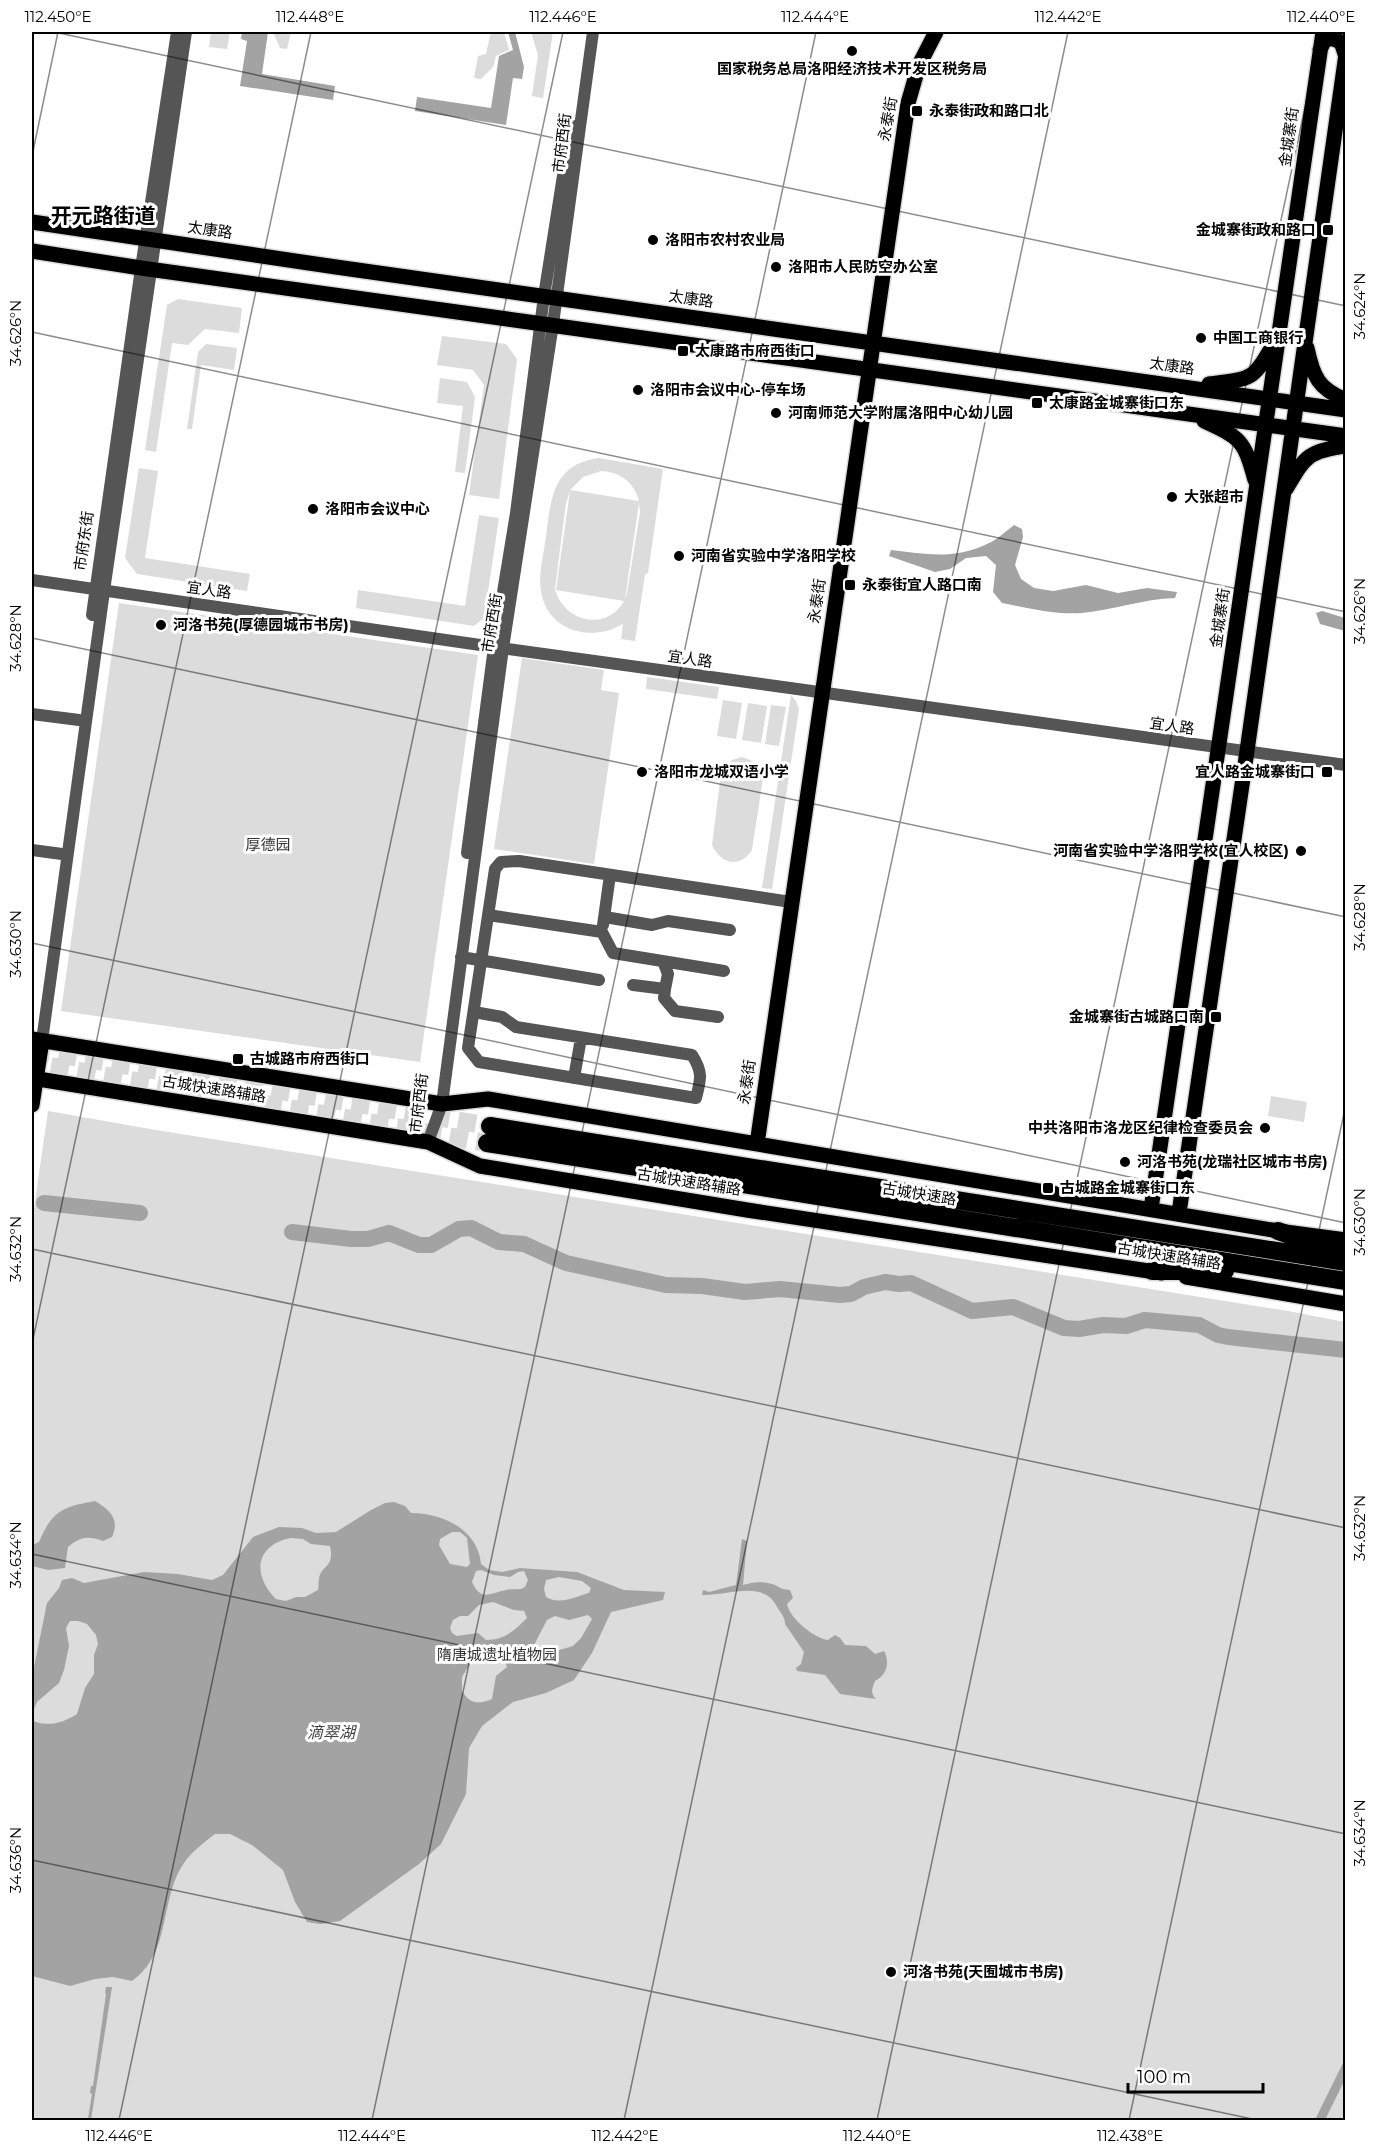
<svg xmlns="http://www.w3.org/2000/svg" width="1377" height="2152" font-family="Montserrat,'Noto Sans SC',sans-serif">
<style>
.green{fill:#dcdcdc;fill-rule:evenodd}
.water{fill:#a3a3a3;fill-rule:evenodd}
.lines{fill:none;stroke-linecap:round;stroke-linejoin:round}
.canal{stroke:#a3a3a3;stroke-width:9}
.river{stroke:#a3a3a3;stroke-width:16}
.highway-tunnel{stroke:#d9d9d9;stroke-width:18;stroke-dasharray:18 9;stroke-linecap:butt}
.major-casing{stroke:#dbdbdb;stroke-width:18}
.highway-casing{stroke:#dbdbdb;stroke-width:21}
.minor{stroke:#555;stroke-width:12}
.major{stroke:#000;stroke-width:15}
.highway{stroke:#000;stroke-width:18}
.ticks{fill:none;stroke:#000;stroke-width:1.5;stroke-opacity:0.45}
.poi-dot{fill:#000;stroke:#fff;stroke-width:2}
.labels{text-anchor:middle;stroke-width:6;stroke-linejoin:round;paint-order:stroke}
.poi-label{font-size:15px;font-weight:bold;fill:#000;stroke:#fff;text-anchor:start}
.street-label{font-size:15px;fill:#000;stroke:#fff}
.park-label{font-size:15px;fill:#333;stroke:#fff}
.water-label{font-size:16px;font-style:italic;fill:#444;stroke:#fff}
.district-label{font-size:21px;font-weight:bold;fill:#000;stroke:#fff}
.neatline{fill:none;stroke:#000;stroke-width:2}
.ticks-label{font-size:15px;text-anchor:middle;fill:#000}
</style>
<rect width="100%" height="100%" fill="#fff"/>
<!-- green -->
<path class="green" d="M211 32H230L227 49 209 47Z
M273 32H291L287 49 280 48Z
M491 32H504L509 50 496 56 493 67 481 79 474 78 478 56 486 54Z
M531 32H553L543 98 532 96 538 55Z
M178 299 242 308 239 333 205 329 188 345 172 343 156 452 145 450 167 305Z
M442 336 506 344 517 359 499 499 469 495 484 385 473 370 437 365Z
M206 344 237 348 234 370 201 365 192 429H187L198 352Z
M440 378 467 382 475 397 465 473 455 472 463 406 437 403Z
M599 458 663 469 648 573 645 574 635 641 621 639 623 624C591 643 547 631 541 591 538 574 544 554 546 536 551 498 553 464 599 458ZM601 471C620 472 634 482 639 501L570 490 583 477ZM570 491 556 590 624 601C606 633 563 621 555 589L566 503ZM639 503 640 512 627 593 625 599Z
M139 468 158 471 145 558 250 574 247 591 137 574 125 558Z
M479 515 499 518 484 618 474 626 356 608 358 590 465 606Z
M119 603 478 655 420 1062 61 1011Z
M522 658 604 670 601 690 619 693 594 864 494 849Z
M647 677 719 687 717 699 646 689Z
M791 695 796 701 799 709 772 889 762 888Z
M723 700 742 703 736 739 717 736Z
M748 703 767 706 761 743 742 740Z
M771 705 786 707 779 746 765 744Z
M742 757C755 761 760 765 763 778L752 850C739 869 721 864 712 845L721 774 732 760Z
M1271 1096 1307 1102 1304 1122 1268 1116Z
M48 1111 156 1130 1288 1311 1345 1322V2120H32V1222Z"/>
<!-- water -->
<path class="water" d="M242 32H268L262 74 335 86 333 100 240 86 247 41 241 39Z
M508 32H515L524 67 522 79 513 78 506 125 415 111 417 97 491 108 499 56 513 50Z
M1014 525 1022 529 1023 537 1015 565 1021 579 1034 588 1053 591 1086 585 1118 593 1147 588 1177 592 1175 598C1143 599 1113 610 1082 613 1055 615 1028 608 1002 603L993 592 996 565 986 556 966 558 950 569 935 572 889 556 891 550C925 554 954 560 987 544 997 540 1006 531 1014 525Z
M1322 611 1345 618V631L1320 624 1316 613Z
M95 1501C110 1510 120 1519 112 1537L103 1541C88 1536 81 1536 68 1547L65 1568 48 1570 32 1566V1545L39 1542C52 1511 62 1507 95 1501Z
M394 1502 405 1506 411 1513C442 1513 478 1529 481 1564L489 1570 502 1572 520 1568 577 1572 624 1590 665 1592 663 1600 611 1612 592 1653 574 1680 546 1693 513 1702 482 1726 469 1748 466 1794 441 1844 419 1864 340 1921 320 1924 307 1922 295 1902 283 1870 252 1845 230 1834H215C205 1842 191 1852 184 1863 159 1899 172 1953 132 1981L113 1977 95 1979 70 1986 32 1976V1677L47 1603 59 1588 62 1580 72 1578 84 1583 144 1572 178 1574 212 1580 223 1575 253 1537 279 1527 302 1528 316 1533 336 1532 371 1510 385 1503ZM452 1532H460L467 1538 470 1564 467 1567 450 1564 439 1545 440 1539ZM291 1538 303 1539 311 1544 330 1546C335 1568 321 1565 319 1579 318 1583 319 1586 318 1590L305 1597H296L286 1601 276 1599C252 1575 255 1545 291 1538ZM481 1570 494 1575 510 1577 518 1572 524 1571 528 1580 525 1587C518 1591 514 1588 506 1590 490 1593 481 1602 472 1582L476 1571ZM559 1577 582 1581 591 1588 589 1593C575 1597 560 1605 546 1597L544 1589 546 1580ZM493 1602 514 1610 524 1611 527 1618C514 1631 505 1640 486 1640L478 1633 457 1636 452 1633 450 1628 453 1620 460 1616H468L479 1605ZM588 1615 592 1619 581 1638 573 1646 556 1651 547 1647 535 1650 534 1645 547 1620 555 1616 569 1620ZM70 1621H78L87 1624 96 1635 98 1644 94 1655V1674L85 1688 77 1714C63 1723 49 1727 33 1721L32 1714 37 1702 59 1683 64 1670 69 1646 66 1628ZM485 1657 505 1661 507 1667 496 1676 492 1699C478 1705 470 1704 462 1691V1677L471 1662Z
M742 1539 747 1541 743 1585C752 1582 762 1581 772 1584 780 1586 778 1589 790 1590L793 1598 787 1604C790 1619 814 1638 828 1640L835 1635 840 1638 845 1645 866 1646 875 1654 884 1651C890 1662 887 1675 875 1681 872 1689 870 1693 876 1699L840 1694 825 1675 797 1671 796 1668 801 1664 804 1652 785 1624C785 1617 781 1613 777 1607 764 1579 727 1596 702 1595L703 1590 709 1592 736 1585Z
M106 1987H112L91 2120 88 2119 92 2094 90 2093 91 2086H93L106 1994 105 1993Z"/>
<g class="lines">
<!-- canal -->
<path class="canal" d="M1320 2120 1346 2067"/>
<!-- river -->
<path class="river" d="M44 1203 140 1213
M292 1232 351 1239H368L389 1233 419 1245H431L459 1229 471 1228 499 1242 524 1244 566 1263 666 1285 702 1286 745 1292 780 1289 840 1295 851 1294 864 1287 885 1282 899 1284 911 1283 972 1311 1013 1307 1064 1328 1079 1329 1103 1325 1126 1326 1145 1320 1199 1325 1218 1335 1228 1337 1346 1350"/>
<!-- highway-tunnel -->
<path class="highway-tunnel" d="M32 1050 490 1126
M51 1066 487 1143"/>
<!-- major casing -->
<g class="major-casing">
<path id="major" d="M1320 50 1324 41 1331 38 1341 42 1345 54
M32 222 336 267 1346 410
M32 251 141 268 1346 436
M1307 348C1313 376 1318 389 1346 400
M1209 384C1251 378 1253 382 1274 343
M1204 421C1241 438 1244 440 1255 480
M1286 489C1305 457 1307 451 1346 446
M32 1039 442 1104 488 1099 1278 1231 1346 1240
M32 1078 428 1142 480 1166 747 1210 1162 1273
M32 1105 42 1041
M757 1144 908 103 919 65 936 32
M1151 1209 1323 32
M1179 1213 1247 751 1346 54
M1186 1277 1346 1304"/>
</g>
<!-- highway casing -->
<g class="highway-casing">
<path id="highway" d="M490 1126 1346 1262
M487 1143 1346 1281
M1278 1231 1338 1252
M1152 1271H1225"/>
</g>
<!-- minor -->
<path class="minor" d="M32 580 494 647 1346 765
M92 615 141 268 177 32
M32 714 79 720
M32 850 62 854
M467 853 494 647 516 513 544 296 571 125
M488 915 602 932 613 953 724 971
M605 917 652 925 668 921 730 930
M603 925 610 875
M461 957 599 980
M663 961 668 974 665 989
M633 985 665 989 664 998 675 1011 718 1017
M474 1012 502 1017 516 1027 692 1055C703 1072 701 1079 696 1098L479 1062 468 1048 495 869 501 862 519 861 791 902
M42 1041 105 584 186 32
M574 1078 581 1038
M428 1142 442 1104 503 648 553 324 593 32"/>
<!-- major -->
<use href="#major" class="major"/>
<!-- highway -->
<use href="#highway" class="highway"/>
</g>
<!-- ticks -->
<path class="ticks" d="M54 32 1346 306M32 156 58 32M32 332 1346 612M32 638 1346 917M32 943 1346 1223M32 1249 1346 1528M32 1344 311 32M32 1554 1346 1834M32 1860 1257 2120M119 2120 563 32M372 2120 816 32M624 2120 1068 32M877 2120 1321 32M1129 2120 1346 1104"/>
<!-- markers -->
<g class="poi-dot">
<circle cx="852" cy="51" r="6"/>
<rect x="911" y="105" width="12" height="12" rx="3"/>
<rect x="1322" y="224" width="12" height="12" rx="3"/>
<circle cx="653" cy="240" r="6"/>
<circle cx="776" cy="267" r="6"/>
<circle cx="1201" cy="338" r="6"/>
<rect x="677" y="345" width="12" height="12" rx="3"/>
<circle cx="638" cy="390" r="6"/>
<rect x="1031" y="397" width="12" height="12" rx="3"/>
<circle cx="776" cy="413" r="6"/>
<circle cx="1172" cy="497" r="6"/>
<circle cx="313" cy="509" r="6"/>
<circle cx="679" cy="556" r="6"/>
<rect x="844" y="579" width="12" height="12" rx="3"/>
<circle cx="161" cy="625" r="6"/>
<circle cx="642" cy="772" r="6"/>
<rect x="1321" y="766" width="12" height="12" rx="3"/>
<circle cx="1301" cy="851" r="6"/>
<rect x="1210" y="1011" width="12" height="12" rx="3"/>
<rect x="232" y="1053" width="12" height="12" rx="3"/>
<circle cx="1265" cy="1128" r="6"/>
<circle cx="1125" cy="1162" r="6"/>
<rect x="1042" y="1182" width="12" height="12" rx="3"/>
<circle cx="891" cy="1972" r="6"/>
</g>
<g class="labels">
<!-- poi labels -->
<g class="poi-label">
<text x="852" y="74" text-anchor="middle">国家税务总局洛阳经济技术开发区税务局</text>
<text x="929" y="116">永泰街政和路口北</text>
<text x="1316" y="235" text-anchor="end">金城寨街政和路口</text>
<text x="665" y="245">洛阳市农村农业局</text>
<text x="788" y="272">洛阳市人民防空办公室</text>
<text x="1213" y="343">中国工商银行</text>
<text x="695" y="356">太康路市府西街口</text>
<text x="650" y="395">洛阳市会议中心-停车场</text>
<text x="1049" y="408">太康路金城寨街口东</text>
<text x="788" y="418">河南师范大学附属洛阳中心幼儿园</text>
<text x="1184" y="502">大张超市</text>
<text x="325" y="514">洛阳市会议中心</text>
<text x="691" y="561">河南省实验中学洛阳学校</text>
<text x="862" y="590">永泰街宜人路口南</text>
<text x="173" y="630">河洛书苑(厚德园城市书房)</text>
<text x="654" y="777">洛阳市龙城双语小学</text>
<text x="1315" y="777" text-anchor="end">宜人路金城寨街口</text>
<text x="1289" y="856" text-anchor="end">河南省实验中学洛阳学校(宜人校区)</text>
<text x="1204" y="1022" text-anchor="end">金城寨街古城路口南</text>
<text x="250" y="1064">古城路市府西街口</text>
<text x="1253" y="1133" text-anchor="end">中共洛阳市洛龙区纪律检查委员会</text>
<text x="1137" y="1167">河洛书苑(龙瑞社区城市书房)</text>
<text x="1060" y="1193">古城路金城寨街口东</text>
<text x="903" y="1977">河洛书苑(天囿城市书房)</text>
</g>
<!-- street labels -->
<g class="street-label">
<text transform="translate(888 119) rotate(-80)" y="5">永泰街</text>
<text transform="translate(1289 137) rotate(-82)" y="5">金城寨街</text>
<text transform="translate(562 143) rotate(-83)" y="5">市府西街</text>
<text transform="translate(210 230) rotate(8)" y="5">太康路</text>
<text transform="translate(691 299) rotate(8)" y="5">太康路</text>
<text transform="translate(1172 366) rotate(8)" y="5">太康路</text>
<text transform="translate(84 541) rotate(-82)" y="5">市府东街</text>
<text transform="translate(209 590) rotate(8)" y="5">宜人路</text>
<text transform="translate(817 601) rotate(-82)" y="5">永泰街</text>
<text transform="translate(1220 618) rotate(-82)" y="5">金城寨街</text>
<text transform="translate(492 623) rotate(-81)" y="5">市府西街</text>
<text transform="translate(690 659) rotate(8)" y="5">宜人路</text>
<text transform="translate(1172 726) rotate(8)" y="5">宜人路</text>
<text transform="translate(747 1082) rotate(-82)" y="5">永泰街</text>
<text transform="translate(214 1089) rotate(9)" y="5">古城快速路辅路</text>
<text transform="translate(419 1103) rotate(-83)" y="5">市府西街</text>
<text transform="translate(689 1182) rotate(9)" y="5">古城快速路辅路</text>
<text transform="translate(919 1194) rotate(9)" y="5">古城快速路</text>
<text transform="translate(1169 1256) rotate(9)" y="5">古城快速路辅路</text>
</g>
<!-- park labels -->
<g class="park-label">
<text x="268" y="850">厚德园</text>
<text x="497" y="1660">隋唐城遗址植物园</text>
</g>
<!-- water labels -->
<g class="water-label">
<text x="331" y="1738">滴翠湖</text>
</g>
<!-- district labels -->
<g class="district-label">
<text x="103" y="223">开元路街道</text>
</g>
</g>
<!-- border -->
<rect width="1377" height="2152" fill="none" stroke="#ffffff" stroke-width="66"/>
<!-- scale -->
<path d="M1128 2083v9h135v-9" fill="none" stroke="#000000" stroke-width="3"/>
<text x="1137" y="2083" font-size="18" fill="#000000" stroke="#ffffff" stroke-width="4.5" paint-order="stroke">100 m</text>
<rect x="33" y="33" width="1311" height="2086" class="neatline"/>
<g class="ticks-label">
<text x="58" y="22">112.450°E</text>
<text x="310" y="22">112.448°E</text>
<text x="563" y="22">112.446°E</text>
<text x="815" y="22">112.444°E</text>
<text x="1068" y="22">112.442°E</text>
<text x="1321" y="22">112.440°E</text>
<text transform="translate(1360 306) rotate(-90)" y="5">34.624°N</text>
<text transform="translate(16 333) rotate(-90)" y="5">34.626°N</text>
<text transform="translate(1360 611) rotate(-90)" y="5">34.626°N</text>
<text transform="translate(16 638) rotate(-90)" y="5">34.628°N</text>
<text transform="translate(1360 917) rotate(-90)" y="5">34.628°N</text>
<text transform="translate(16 944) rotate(-90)" y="5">34.630°N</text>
<text transform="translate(1360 1222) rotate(-90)" y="5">34.630°N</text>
<text transform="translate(16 1249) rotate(-90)" y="5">34.632°N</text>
<text transform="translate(1360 1528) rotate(-90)" y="5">34.632°N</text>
<text transform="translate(16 1555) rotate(-90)" y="5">34.634°N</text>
<text transform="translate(1360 1833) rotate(-90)" y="5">34.634°N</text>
<text transform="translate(16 1860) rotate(-90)" y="5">34.636°N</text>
<text x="119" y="2141">112.446°E</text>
<text x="372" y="2141">112.444°E</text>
<text x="625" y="2141">112.442°E</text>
<text x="877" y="2141">112.440°E</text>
<text x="1130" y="2141">112.438°E</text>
</g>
</svg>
